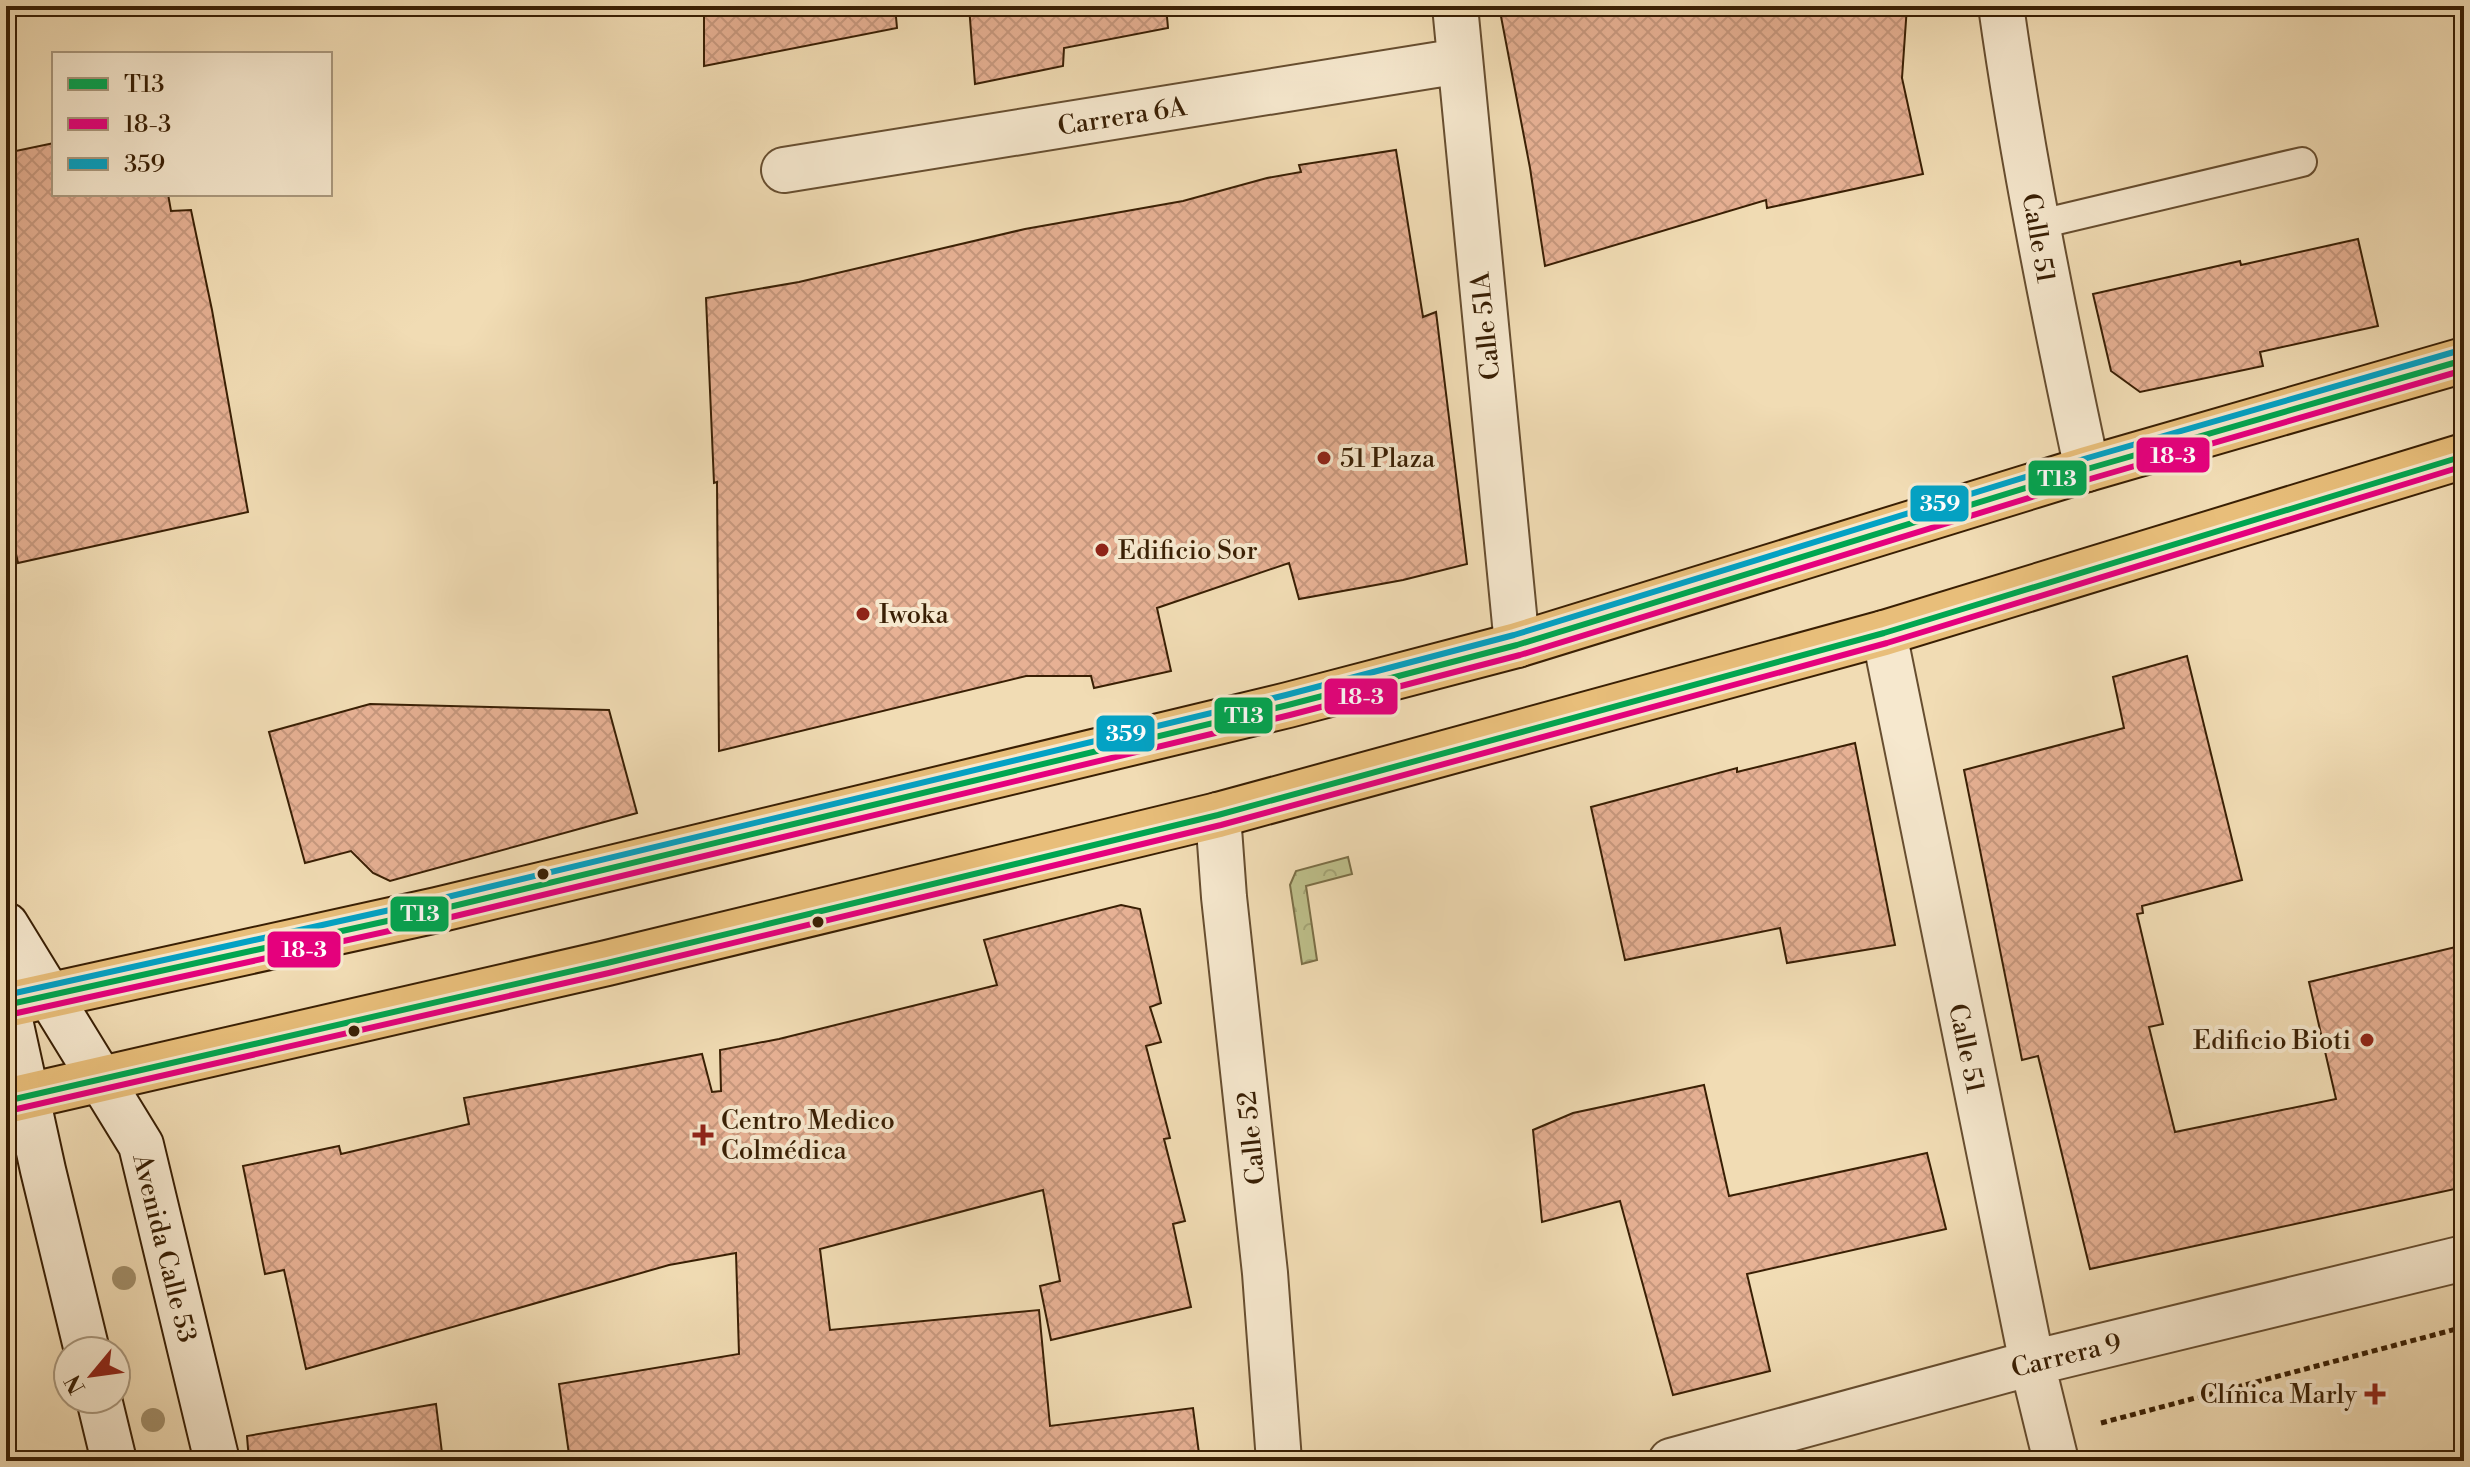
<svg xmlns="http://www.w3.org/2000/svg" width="2470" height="1467" font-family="'Libre Bodoni',serif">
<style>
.forest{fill:url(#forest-crowns);stroke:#7b6f47;stroke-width:2}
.building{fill:url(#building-cross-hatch);stroke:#391f04;stroke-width:2}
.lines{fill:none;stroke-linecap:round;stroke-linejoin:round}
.service-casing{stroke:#674e30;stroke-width:32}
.minor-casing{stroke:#674e30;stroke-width:48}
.tertiary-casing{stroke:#674e30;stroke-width:48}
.secondary-casing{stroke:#391f04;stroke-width:48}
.primary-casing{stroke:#391f04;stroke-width:48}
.path{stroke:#391f04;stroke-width:5;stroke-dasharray:6 4;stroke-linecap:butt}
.service{stroke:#f6e8ce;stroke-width:28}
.minor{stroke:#f6e8ce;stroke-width:44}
.tertiary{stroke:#f6e8ce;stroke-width:44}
.secondary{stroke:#f6e8ce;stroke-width:44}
.primary{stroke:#e8be7a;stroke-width:44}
.bus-1-casing{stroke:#f6e8ce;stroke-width:12}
.bus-2-casing{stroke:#f6e8ce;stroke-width:12}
.bus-3-casing{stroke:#f6e8ce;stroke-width:12}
.bus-1{stroke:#00a651;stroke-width:6}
.bus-2{stroke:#e5007d;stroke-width:6}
.bus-3{stroke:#03a2c4;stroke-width:6}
.tree{fill:#a28e69}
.poi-dot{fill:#8f2418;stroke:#f6e8ce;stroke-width:3}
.bus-dot{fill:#391f04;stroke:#f6e8ce;stroke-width:3}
.labels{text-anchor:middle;stroke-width:8;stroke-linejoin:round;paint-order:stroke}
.street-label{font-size:26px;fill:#391f04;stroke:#f6e8ce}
.poi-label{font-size:26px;fill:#391f04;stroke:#f6e8ce;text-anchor:start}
.line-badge{stroke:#f6e8ce;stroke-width:3}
.badge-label{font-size:22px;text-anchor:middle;font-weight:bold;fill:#fff}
</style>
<defs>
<pattern id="forest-crowns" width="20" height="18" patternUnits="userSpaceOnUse" patternTransform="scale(2)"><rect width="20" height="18" fill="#bdbf8a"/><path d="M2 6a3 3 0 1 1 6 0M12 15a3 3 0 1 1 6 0" fill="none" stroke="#a3a475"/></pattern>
<pattern id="building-cross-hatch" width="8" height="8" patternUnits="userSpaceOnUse" patternTransform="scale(2)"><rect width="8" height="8" fill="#e7b194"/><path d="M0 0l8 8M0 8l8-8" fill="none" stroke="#c7987e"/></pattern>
</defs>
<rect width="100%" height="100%" fill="#f1dcb4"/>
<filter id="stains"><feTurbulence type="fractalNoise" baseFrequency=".0025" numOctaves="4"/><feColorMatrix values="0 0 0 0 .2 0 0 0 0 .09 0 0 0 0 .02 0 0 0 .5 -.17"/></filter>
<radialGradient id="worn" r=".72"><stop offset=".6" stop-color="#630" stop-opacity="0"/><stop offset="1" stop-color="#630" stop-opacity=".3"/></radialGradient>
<!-- forest -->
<path class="forest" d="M1348 857 1352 874 1306 886 1317 960 1302 964 1290 885 1296 871Z"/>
<!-- building -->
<path class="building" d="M704 6H895L897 28 704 66Z
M969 6H1166L1168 28 1064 48 1063 66 975 84Z
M1499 6H1907L1902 78 1923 174 1767 208 1766 200 1545 266 1530 168Z
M54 143V194H168L171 211 191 210 212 310 248 512 18 563 6 509V153Z
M1396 150 1423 317 1436 312 1467 564 1403 580 1299 599 1289 563 1157 608 1171 671 1094 688 1091 676H1026L719 751 717 482 714 483 706 298 799 282 1025 229 1183 201 1267 178 1301 172 1299 165Z
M2358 239 2378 326 2260 352 2263 366 2140 392 2111 371 2093 294 2240 261 2241 265Z
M2187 656 2242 880 2142 906 2143 913 2137 914 2163 1024 2149 1027 2175 1132 2336 1099 2309 982 2464 945V1187L2090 1269 2038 1056 2022 1060 1964 770 2124 728 2113 677Z
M370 704 609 710 637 813 390 881 373 873 351 851 305 863 269 732Z
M1855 743 1895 945 1787 963 1780 928 1625 960 1591 807 1737 768V772Z
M1121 905 1140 909 1161 1003 1150 1007 1161 1042 1146 1046 1170 1138 1164 1139 1185 1221 1173 1224 1191 1307 1051 1340 1040 1286 1060 1281 1043 1190 820 1249 830 1330 1039 1310 1050 1426 1193 1408 1200 1461H570L559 1384 739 1354 736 1253 669 1265 306 1369 284 1270 265 1274 243 1166 339 1146 341 1154 469 1124 464 1098 702 1054 712 1092 721 1091 720 1050 779 1039 997 985 984 940Z
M1704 1085 1729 1196 1927 1153 1946 1229 1747 1274 1770 1371 1673 1395 1620 1201 1542 1222 1533 1130 1573 1113Z
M436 1404 443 1461H249L247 1436Z"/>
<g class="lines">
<!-- service casing -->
<g class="service-casing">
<path id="service" d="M2036 225 2302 162"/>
</g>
<!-- minor casing -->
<g class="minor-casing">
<path id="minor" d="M1455 6 1517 645
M784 170 1460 61
M1884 633 2032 1363 2056 1461
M1218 815 1224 897 1265 1273 1279 1461
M1671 1461 2032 1363 2464 1258"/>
</g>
<!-- tertiary casing -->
<g class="tertiary-casing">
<path id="tertiary" d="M2001 6C2023 162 2054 315 2087 469"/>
</g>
<!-- secondary casing -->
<g class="secondary-casing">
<path id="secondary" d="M6 925 141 1145 217 1461
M6 1002 43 1170 87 1351
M99 1399 114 1461"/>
</g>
<!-- primary casing -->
<g class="primary-casing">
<path id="primary" d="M6 1005 437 910 1288 705 1517 645 2087 469 2464 360
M6 1101 607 963 1218 815 1884 633 2464 456"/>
</g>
<!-- path -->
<path class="path" d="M2101 1423 2464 1327"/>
<!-- service -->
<use href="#service" class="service"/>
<!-- minor -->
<use href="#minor" class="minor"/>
<!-- tertiary -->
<use href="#tertiary" class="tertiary"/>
<!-- secondary -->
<use href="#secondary" class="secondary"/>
<!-- primary -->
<use href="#primary" class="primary"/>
<!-- bus-1 casing -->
<g class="bus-1-casing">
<path id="bus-1" d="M6 1005 437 910 1288 705 1517 645 2087 469 2464 360
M6 1101 607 963 1218 815 1884 633 2464 456"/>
</g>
<!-- bus-2 casing -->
<g class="bus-2-casing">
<path id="bus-2" d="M8 1015 439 920 1290 715 1520 655 2090 479 2464 370
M8 1111 609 973 1221 825 1887 643 2464 466"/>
</g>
<!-- bus-3 casing -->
<g class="bus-3-casing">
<path id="bus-3" d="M6 995 435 900 1286 695 1514 635 2084 459 2461 350"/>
</g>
<!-- bus-1 -->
<use href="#bus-1" class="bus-1"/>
<!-- bus-2 -->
<use href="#bus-2" class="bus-2"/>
<!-- bus-3 -->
<use href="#bus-3" class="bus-3"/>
</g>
<!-- trees -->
<g class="tree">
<circle cx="124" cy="1278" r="12"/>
<circle cx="153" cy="1420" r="12"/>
</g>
<!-- markers -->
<g class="poi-dot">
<circle cx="1324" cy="458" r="8"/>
<circle cx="1102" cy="550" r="8"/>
<circle cx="863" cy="614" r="8"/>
<circle cx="2367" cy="1040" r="8"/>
<path d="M699 1123h8v8h8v8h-8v8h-8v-8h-8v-8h8z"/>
<path d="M2371 1382h8v8h8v8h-8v8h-8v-8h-8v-8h8z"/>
</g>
<g class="bus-dot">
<circle cx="543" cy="874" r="7"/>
<circle cx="818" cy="922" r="7"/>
<circle cx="354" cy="1031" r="7"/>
</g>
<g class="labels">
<!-- street labels -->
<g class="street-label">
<text transform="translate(1122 116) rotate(-9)" y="9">Carrera 6A</text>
<text transform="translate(2039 238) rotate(80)" y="9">Calle 51</text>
<text transform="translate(1485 326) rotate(-96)" y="9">Calle 51A</text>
<text transform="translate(1967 1048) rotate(78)" y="9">Calle 51</text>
<text transform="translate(1251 1138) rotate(-96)" y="9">Calle 52</text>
<text transform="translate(165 1248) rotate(76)" y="9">Avenida Calle 53</text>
<text transform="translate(2066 1355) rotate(-14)" y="9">Carrera 9</text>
</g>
<!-- poi labels -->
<g class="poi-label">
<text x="1340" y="467">51 Plaza</text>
<text x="1118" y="559">Edificio Sor</text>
<text x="879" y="623">Iwoka</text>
<text x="2351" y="1049" text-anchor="end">Edificio Bioti</text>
<text x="721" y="1129">Centro Medico<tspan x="721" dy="30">Colmédica</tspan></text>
<text x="2357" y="1403" text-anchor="end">Clínica Marly</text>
</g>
</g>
<g class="line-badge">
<rect x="2135" y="436" width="76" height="38" rx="8" fill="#e5007d"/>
<rect x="2027" y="459" width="61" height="38" rx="8" fill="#00a651"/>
<rect x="1909" y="484" width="61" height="39" rx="8" fill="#03a2c4"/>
<rect x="1323" y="677" width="76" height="39" rx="8" fill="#e5007d"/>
<rect x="1213" y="696" width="61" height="39" rx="8" fill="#00a651"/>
<rect x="1095" y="714" width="61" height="39" rx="8" fill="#03a2c4"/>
<rect x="389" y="895" width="61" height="38" rx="8" fill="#00a651"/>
<rect x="266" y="930" width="76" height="39" rx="8" fill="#e5007d"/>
</g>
<g class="badge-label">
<text x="2173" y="463">18-3</text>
<text x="2057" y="486">T13</text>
<text x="1940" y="511">359</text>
<text x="1361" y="704">18-3</text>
<text x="1244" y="723">T13</text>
<text x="1126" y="741">359</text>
<text x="420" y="921">T13</text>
<text x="304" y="957">18-3</text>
</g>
<!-- margin -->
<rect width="2470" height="1467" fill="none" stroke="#f1dcb4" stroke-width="32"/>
<rect x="8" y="8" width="2454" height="1451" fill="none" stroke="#391f04" stroke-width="4"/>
<rect x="16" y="16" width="2438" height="1435" fill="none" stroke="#391f04" stroke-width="2"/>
<!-- legend -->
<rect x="52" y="52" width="280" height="144" fill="#f6e8ce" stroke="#aa987d" stroke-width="2"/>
<rect x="68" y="78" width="40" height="12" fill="#00a651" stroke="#aa987d" stroke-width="2"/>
<text x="124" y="92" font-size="24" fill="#391f04">T13</text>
<rect x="68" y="118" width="40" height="12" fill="#e5007d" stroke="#aa987d" stroke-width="2"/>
<text x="124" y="132" font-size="24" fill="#391f04">18-3</text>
<rect x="68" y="158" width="40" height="12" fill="#03a2c4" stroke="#aa987d" stroke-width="2"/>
<text x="124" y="172" font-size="24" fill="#391f04">359</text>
<!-- north arrow -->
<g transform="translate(92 1375) rotate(241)"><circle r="38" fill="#f6e8ce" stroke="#aa987d" stroke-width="2"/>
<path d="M0-6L14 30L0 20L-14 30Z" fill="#8f2418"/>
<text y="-12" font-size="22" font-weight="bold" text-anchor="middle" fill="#391f04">N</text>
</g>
<rect width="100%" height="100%" filter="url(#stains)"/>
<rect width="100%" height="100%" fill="url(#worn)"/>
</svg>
